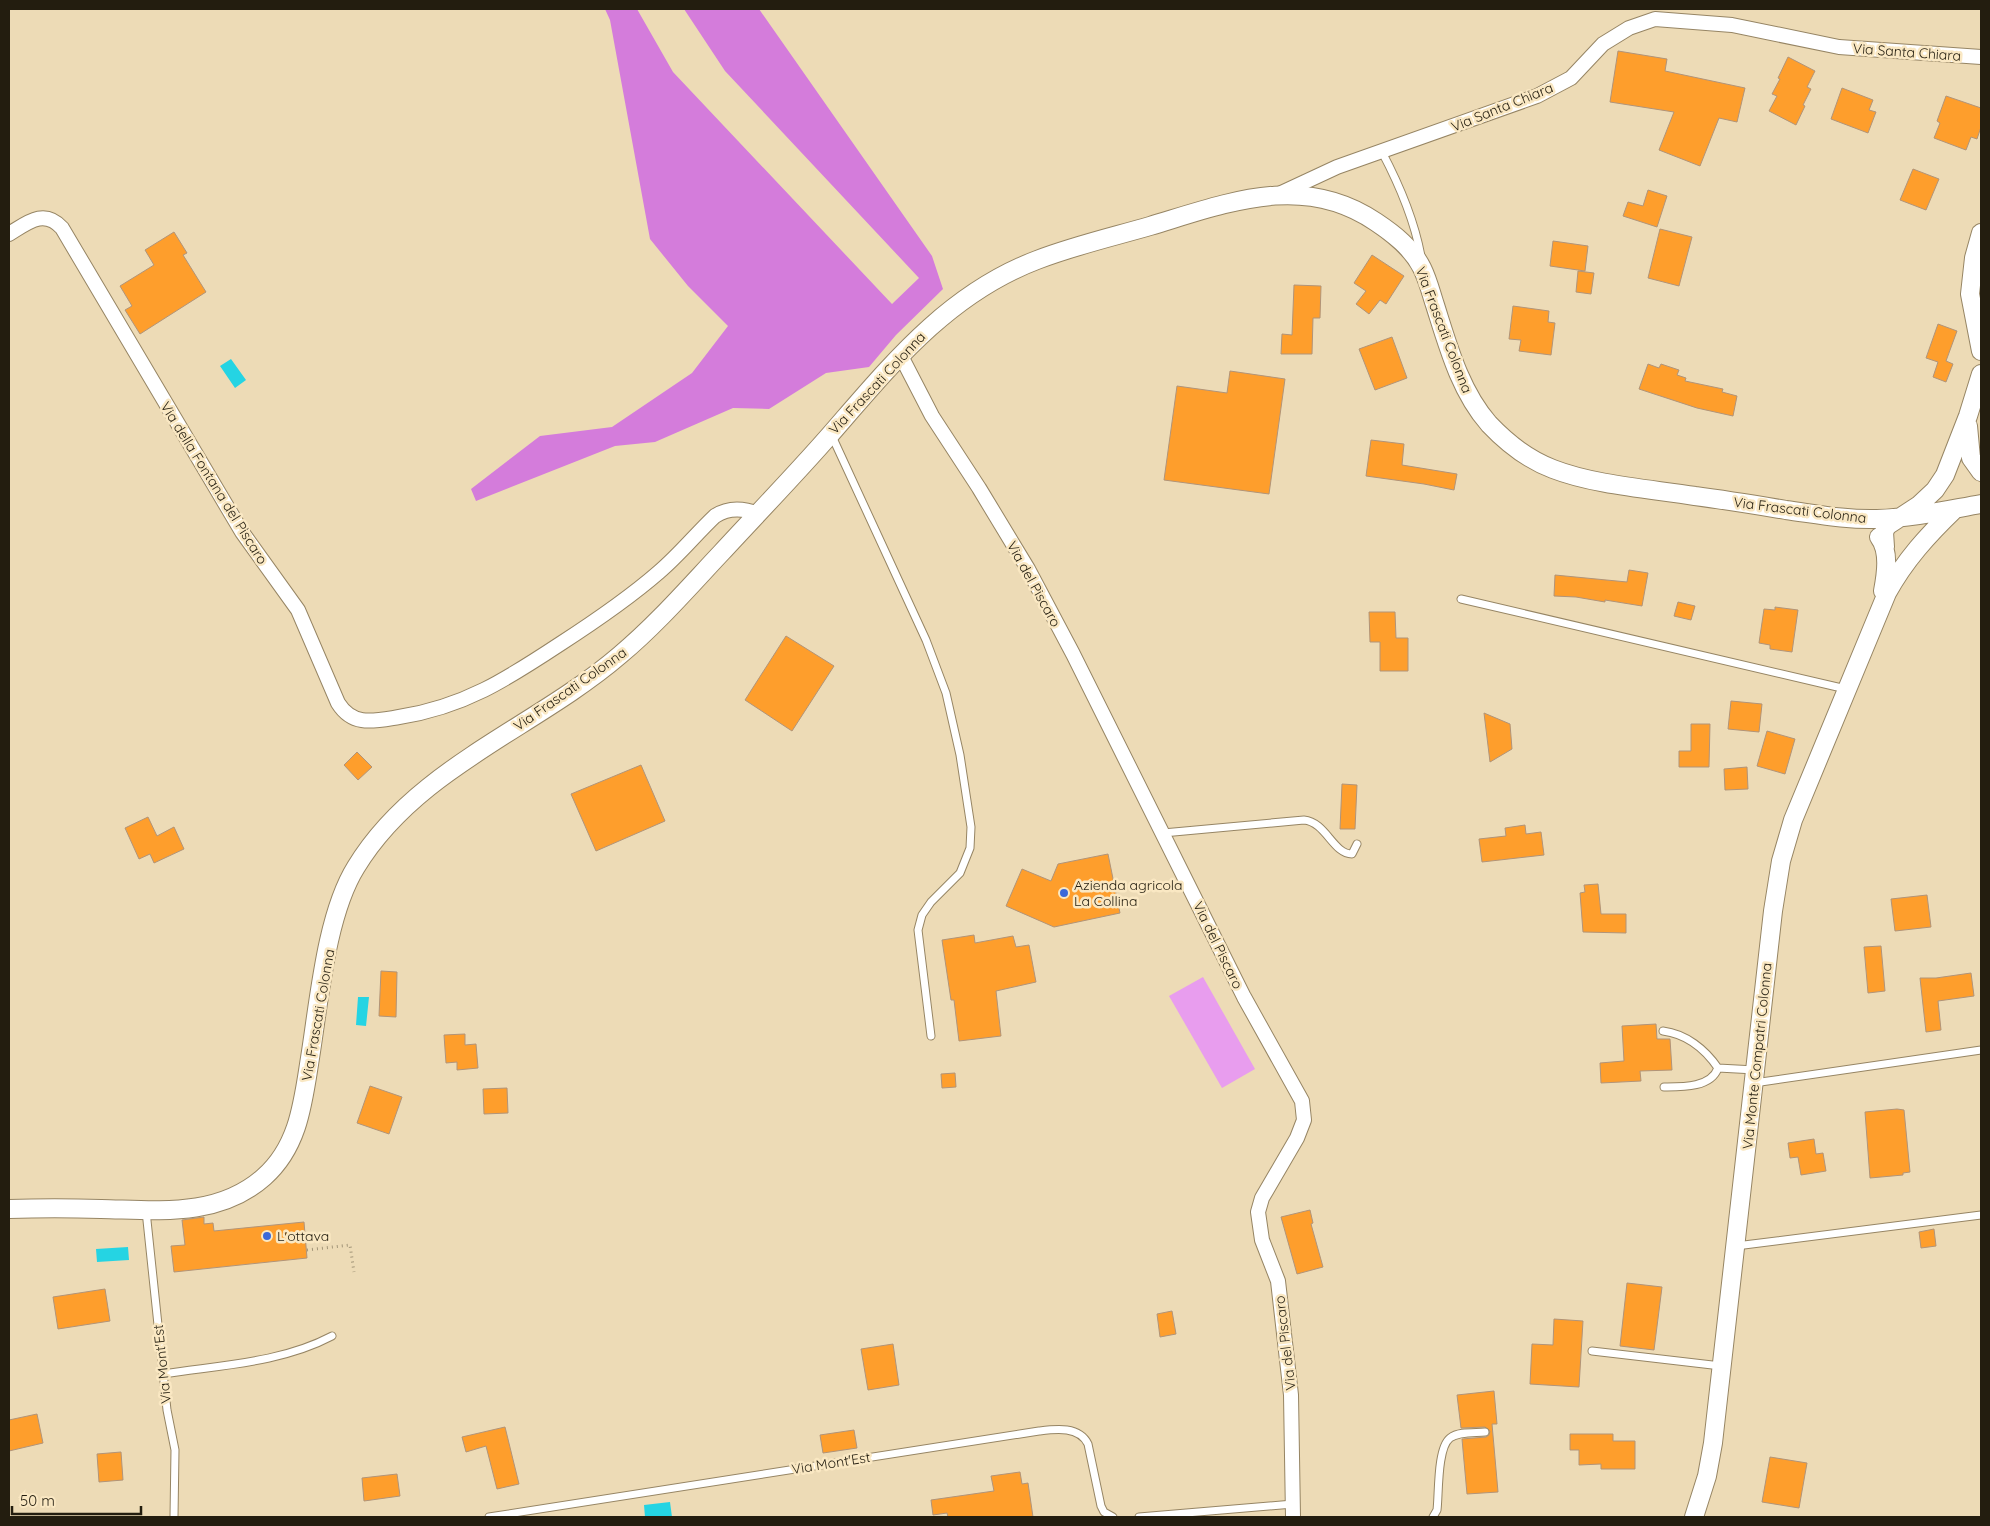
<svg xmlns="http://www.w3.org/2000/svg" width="1990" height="1526" font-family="Quicksand,sans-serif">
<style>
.green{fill:#e89dee}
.forest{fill:#d47cdb}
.water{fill:#25d4e3}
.building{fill:#fe9e2c;stroke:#b19479}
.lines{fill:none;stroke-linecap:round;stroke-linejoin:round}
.service-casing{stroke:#968564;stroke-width:9}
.minor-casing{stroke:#968564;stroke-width:16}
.tertiary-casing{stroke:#968564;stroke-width:20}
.path{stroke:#a39679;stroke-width:3;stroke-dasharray:1 4;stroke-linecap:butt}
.service{stroke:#fff;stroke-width:7}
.minor{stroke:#fff;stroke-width:14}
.tertiary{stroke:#fff;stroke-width:18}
.poi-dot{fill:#3b69d9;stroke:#fae8c3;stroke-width:2}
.labels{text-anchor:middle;stroke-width:5;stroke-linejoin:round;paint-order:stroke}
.street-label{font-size:14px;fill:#231d0f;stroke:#fae8c3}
.poi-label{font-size:14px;fill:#231d0f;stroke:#fae8c3;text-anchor:start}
</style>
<rect width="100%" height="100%" fill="#eddbb6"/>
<!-- green -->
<path class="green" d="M1203 977 1255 1069 1222 1088 1169 996Z"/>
<!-- forest -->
<path class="forest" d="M605 9H637L673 72 892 304 919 278 725 71 684 9H759L932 256 943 289 896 335 869 367 826 373 769 409 733 408 655 442 615 446 476 501 471 489 540 436 612 427 692 373 728 326 688 286 650 239 610 20Z"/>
<!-- water -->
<path class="water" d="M231 359 246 380 235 388 220 366Z
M358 997H369L366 1026 356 1025Z
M128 1247 129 1260 97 1262 96 1249Z
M670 1502 672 1517H645L644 1505Z"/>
<!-- building -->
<path class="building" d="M1618 51 1667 59 1665 71 1745 88 1737 122 1719 118 1700 166 1659 150 1674 112 1610 102Z
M1788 57 1815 71 1807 87 1811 89 1803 105 1805 106 1796 125 1769 111 1777 96 1772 94 1780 79 1778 78Z
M1842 88 1873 100 1869 110 1876 112 1868 133 1831 119Z
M1946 96 1981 108V127L1977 139 1971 137 1966 150 1934 138 1940 123 1937 121Z
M1913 169 1939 179 1926 210 1900 200Z
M1648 190 1667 196 1657 227 1623 216 1628 202 1643 206Z
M1660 229 1692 237 1679 286 1648 278Z
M174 232 187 253 183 255 206 292 140 334 125 310 132 306 120 286 154 265 145 250Z
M1553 241 1588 246 1585 271 1550 266Z
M1372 255 1404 276 1386 304 1380 300 1369 314 1356 304 1366 291 1354 283Z
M1578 271 1594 273 1591 294 1576 292Z
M1294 285 1321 286 1320 318H1313L1312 354H1281L1282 334 1292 335Z
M1513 306 1549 311 1548 322 1555 323 1551 355 1519 351 1521 340 1509 339Z
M1938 324 1957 331 1946 361 1953 364 1946 382 1933 377 1938 362 1926 358Z
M1392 337 1407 378 1375 390 1359 349Z
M1648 364 1659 368 1661 364 1679 370 1677 375 1686 378 1685 381 1723 389 1722 392 1737 396 1733 416 1697 408 1639 389Z
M1230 371 1285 379 1269 494 1164 480 1177 386 1227 393Z
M1371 440 1404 444 1402 465 1457 474 1454 490 1424 484 1366 476Z
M1629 570 1648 573 1642 606 1605 600V602L1576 597 1554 596 1555 575 1627 582Z
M1678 602 1695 606 1691 620 1674 616Z
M1775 607 1798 610 1792 652 1770 649V645L1759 643 1764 609 1775 610Z
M1369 612H1395L1396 638H1408V671H1380V642H1370Z
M786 636 834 666 792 731 745 700Z
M1731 701 1762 704 1759 732 1728 729Z
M1484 713 1510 724 1512 749 1490 762Z
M1691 724H1710L1709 767H1679V751H1691Z
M1767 731 1795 739 1785 774 1757 766Z
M357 752 372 767 358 780 344 765Z
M641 765 665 821 596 851 571 794Z
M1747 767 1748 789 1725 790 1724 769Z
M1342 784 1357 785 1355 829H1340Z
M148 817 157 836 174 827 184 849 154 863 150 854 139 859 125 828Z
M1525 825 1526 834 1541 832 1544 855 1482 862 1479 839 1506 836 1505 828Z
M1108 854 1120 913 1054 927 1006 906 1022 869 1051 881 1058 864Z
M1598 884 1601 914H1626V933L1583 932 1580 893 1585 892 1584 885Z
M1927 895 1931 927 1895 931 1891 899Z
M974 935 975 943 1013 936 1016 947 1029 945 1036 982 996 991 1001 1036 959 1041 954 1000H951L942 940Z
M1881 946 1885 991 1868 993 1864 947Z
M381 971 397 972 396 1017 379 1016Z
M1971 973 1974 996 1938 1001 1941 1030 1926 1032 1920 978H1936Z
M1656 1024 1657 1039H1670L1672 1070 1640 1071 1641 1081 1601 1083 1600 1063 1624 1061 1622 1026Z
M465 1034V1045L476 1044 478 1068 457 1070V1062L446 1063 444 1035Z
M955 1073 956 1087 942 1088 941 1074Z
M370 1086 402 1097 389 1134 357 1123Z
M507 1088 508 1113 484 1114 483 1089Z
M1897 1109 1904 1110 1910 1172 1903 1173V1175L1870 1178 1865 1112Z
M1814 1139 1816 1154 1823 1153 1826 1171 1801 1175 1798 1157 1790 1158 1788 1143Z
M1310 1210 1313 1223 1311 1224 1323 1267 1297 1274 1281 1217Z
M204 1217V1224L213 1223 214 1231 304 1222 307 1258 174 1272 171 1246 185 1245 182 1220Z
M1934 1229 1936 1246 1921 1248 1919 1232Z
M1627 1283 1662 1287 1654 1350 1620 1346Z
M105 1289 110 1321 58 1329 53 1297Z
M1172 1311 1176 1334 1160 1337 1157 1314Z
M1554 1319 1583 1321 1579 1387 1530 1384 1532 1344 1553 1345Z
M893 1344 899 1385 868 1390 861 1349Z
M1494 1391 1497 1424H1492L1498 1492 1467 1494 1462 1439 1486 1437 1489 1435 1490 1431 1485 1427 1461 1428 1457 1395Z
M37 1414 43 1443 9 1451V1420Z
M505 1427 519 1484 497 1489 486 1446 466 1452 462 1437Z
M854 1430 857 1448 823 1453 820 1435Z
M1570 1434H1613V1441H1635V1469H1601V1464L1579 1465V1450H1570Z
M121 1452 123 1480 99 1482 97 1454Z
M1770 1457 1807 1463 1799 1508 1762 1502Z
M1020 1472 1022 1484 1028 1483 1033 1517H948L947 1513 933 1515 931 1500 994 1491 991 1476Z
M397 1474 400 1496 364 1501 362 1478Z"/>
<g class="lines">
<!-- service casing -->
<g class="service-casing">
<path id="service" d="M1382 152C1400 186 1414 219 1421 256
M831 434 926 640 946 693 960 755 971 827 970 848 960 873 931 902 922 915 918 930 931 1036
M1461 599 1846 689
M1163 833 1304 820C1326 822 1333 854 1352 854L1357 844
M1663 1031C1686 1034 1705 1049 1718 1068 1711 1088 1681 1087 1664 1087
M1718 1068 1755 1070
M1754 1083 1981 1050
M146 1211 167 1410 175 1450 174 1517
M1736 1246 1981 1215
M1592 1351 1721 1366
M163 1374C220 1365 281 1363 332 1336
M489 1517 1039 1431C1056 1429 1079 1426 1088 1444L1101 1506 1104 1512 1113 1517
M1139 1517 1293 1504
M1433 1517 1437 1510C1439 1494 1437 1448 1450 1438 1459 1431 1475 1433 1485 1432"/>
</g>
<!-- minor casing -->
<g class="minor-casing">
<path id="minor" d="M1279 194 1337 167 1537 96 1571 78 1603 44 1629 28 1655 19 1732 25 1839 47 1981 57
M9 234C27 223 44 208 62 228L242 532 298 610 338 703C353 727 374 721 399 717 464 707 507 679 560 644 594 622 628 599 659 572 679 555 696 534 715 516 729 507 743 508 758 514
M901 356 932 416 979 488 1028 569 1073 654 1244 997 1302 1101 1304 1120 1297 1138 1262 1198 1258 1212 1262 1240 1278 1281 1291 1395 1293 1517"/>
</g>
<!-- tertiary casing -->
<g class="tertiary-casing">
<path id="tertiary" d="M1981 233 1974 258 1970 294 1981 351
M1968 426 1971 458 1981 472
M1879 537C1890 551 1886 575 1883 591
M1885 547 1884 532 1887 526 1919 505 1935 490 1945 475 1968 416 1981 374
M9 1209C39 1208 70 1208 101 1209 157 1210 218 1218 264 1177 299 1146 303 1102 310 1058 319 1002 326 915 356 867 416 768 535 728 620 655 657 624 689 587 722 552 757 514 794 476 829 436 890 366 947 294 1037 260 1073 246 1112 237 1150 226 1227 203 1303 172 1376 222 1394 234 1412 248 1422 268 1428 280 1431 293 1435 305 1448 346 1460 391 1489 424 1507 443 1529 460 1553 469 1594 485 1651 489 1695 496 1725 500 1756 505 1786 510 1816 514 1846 520 1877 519 1912 518 1947 510 1981 504
M1694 1517 1707 1476 1713 1443 1773 911 1781 861 1793 820 1887 593C1905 560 1928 535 1955 509"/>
</g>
<!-- path -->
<path class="path" d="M307 1250 350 1245 354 1272"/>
<!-- service -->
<use href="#service" class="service"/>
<!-- minor -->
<use href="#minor" class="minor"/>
<!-- tertiary -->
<use href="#tertiary" class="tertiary"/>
</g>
<!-- markers -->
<g class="poi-dot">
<circle cx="1064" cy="893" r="5"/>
<circle cx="267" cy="1236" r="5"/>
</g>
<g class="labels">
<!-- street labels -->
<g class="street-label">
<text transform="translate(1907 52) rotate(4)" y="5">Via Santa Chiara</text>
<text transform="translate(1502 107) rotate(-22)" y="5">Via Santa Chiara</text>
<text transform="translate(1444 330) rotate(69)" y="5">Via Frascati Colonna</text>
<text transform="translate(877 383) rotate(-47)" y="5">Via Frascati Colonna</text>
<text transform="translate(214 483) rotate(58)" y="5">Via della Fontana del Piscaro</text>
<text transform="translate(1800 510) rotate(7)" y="5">Via Frascati Colonna</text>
<text transform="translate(1034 584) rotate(61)" y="5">Via del Piscaro</text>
<text transform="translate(570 689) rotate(-35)" y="5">Via Frascati Colonna</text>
<text transform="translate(1218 945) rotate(64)" y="5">Via del Piscaro</text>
<text transform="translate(318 1015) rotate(-80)" y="5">Via Frascati Colonna</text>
<text transform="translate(1757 1056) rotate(-84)" y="5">Via Monte Compatri Colonna</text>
<text transform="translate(1285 1343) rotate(-97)" y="5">Via del Piscaro</text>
<text transform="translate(162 1364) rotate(-96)" y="5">Via Mont'Est</text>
<text transform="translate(831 1463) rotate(-9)" y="5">Via Mont'Est</text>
</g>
<!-- poi labels -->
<g class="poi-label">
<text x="1074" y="890">Azienda agricola<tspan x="1074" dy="16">La Collina</tspan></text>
<text x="277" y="1241">L'ottava</text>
</g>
</g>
<!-- border -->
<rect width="1990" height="1526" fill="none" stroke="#231d0f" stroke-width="20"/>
<!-- scale -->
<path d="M12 1506v8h129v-8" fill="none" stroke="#231d0f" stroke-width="2.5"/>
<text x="20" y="1506" font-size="15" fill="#231d0f" stroke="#fae8c3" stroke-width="4" paint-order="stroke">50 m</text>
</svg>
